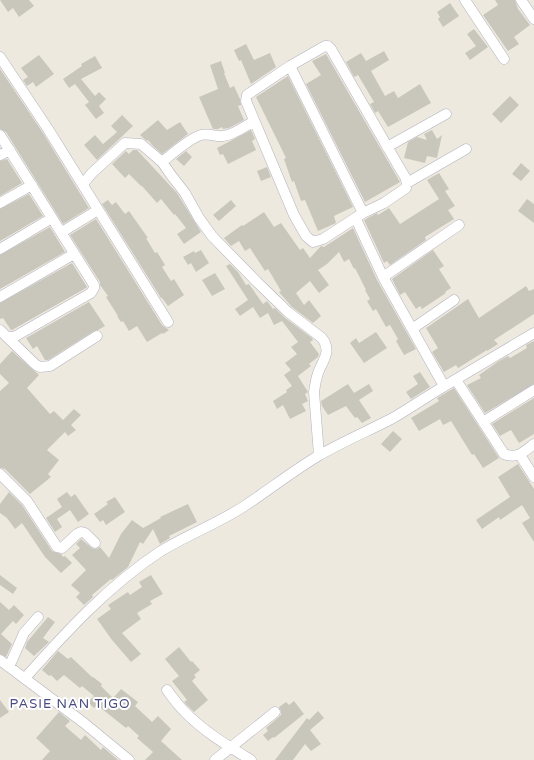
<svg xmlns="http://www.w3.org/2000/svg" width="534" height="760" font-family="'Varela Round',sans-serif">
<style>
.building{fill:#c9c7bc}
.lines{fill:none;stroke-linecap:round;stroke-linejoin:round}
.minor-casing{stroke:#b2b2c0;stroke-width:11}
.minor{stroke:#fff;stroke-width:10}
.labels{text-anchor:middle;stroke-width:4;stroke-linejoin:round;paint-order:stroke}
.quarter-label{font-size:13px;letter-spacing:1px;fill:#494c80;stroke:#fff}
</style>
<rect width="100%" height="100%" fill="#eee9de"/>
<!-- building -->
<path class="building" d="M0 0H29L34 6 19 17 13 8 8 12Z
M495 0H515L518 9 530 25 514 37 519 44 508 51 483 15 498 5Z
M450 3 459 16 443 27 438 19 440 17 437 12Z
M474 29 488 47 470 60 465 53 476 46 467 34Z
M246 44 254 60 270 53 276 67 251 84 241 60 239 61 234 50Z
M384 51 389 60 371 71 385 96 394 91 398 98 420 84 431 103 388 127 378 111 375 113 370 104 374 102 358 75 354 77 346 62 361 53 366 61Z
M326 54 400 182 365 202 306 84 321 75 312 61Z
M39 55 54 74 36 87 33 82 27 86 23 80 28 77 21 68Z
M95 56 102 68 81 79 95 96 99 92 106 99 99 106 104 113 96 119 85 105 89 102 75 84 69 88 63 79 82 66 81 64Z
M221 61 225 73H224L230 88 234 86 240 99 241 105 238 106 244 120 229 128 223 129 222 127 218 129H213L199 97 218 89 210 65Z
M0 69 43 133 89 208 63 224 6 132 0 129Z
M288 76 353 207 334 216 336 223 318 231 305 200 301 201 294 181 292 182 284 159 286 158 256 97Z
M510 96 519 105 501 123 492 114Z
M122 115 133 126 97 160 84 145 95 135 103 144 117 132 111 126Z
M158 120 167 130 180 122 188 134 162 154 152 145 148 140 147 141 140 135Z
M251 130 255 139 252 141 256 150 228 164 223 154 220 155 217 148Z
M432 130 437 139 442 135 437 158 427 156 425 163 404 158 408 142 417 137 427 140 424 134Z
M133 150H137L177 193 201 232 184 244 177 234 186 228 175 214 174 215 161 199 157 203 142 186H141L129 174 125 178 112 164 126 151 129 154Z
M186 151 192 157 184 166 176 159Z
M7 159 22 183 0 196V161Z
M521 163 530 171 521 181 512 174Z
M267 167 271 177 261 181 257 171Z
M439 173 449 189 445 191 455 206 448 210 454 219 425 237 426 240 390 265 387 261 384 263 364 220 377 213 378 215 389 208 400 224 422 210 439 199 427 180Z
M29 194 43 216 0 241V209Z
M527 199 534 204V223L518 211Z
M108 200 112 205 116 202 125 214 129 211 148 238H146L155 253 157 252 165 265 162 267 171 281 174 279 184 295 168 306 162 298H161L102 204Z
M231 200 236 206 219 221 213 215Z
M264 212 274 227 281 223 300 250 303 248 310 258 321 246 324 247 353 228 377 280 416 349 404 355 396 341 398 339 390 325 386 327 376 309 373 311 367 301 370 299 365 290H366L355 268 354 269 349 259 344 262 339 252 327 264 318 270 329 285 319 293 310 281 296 293 304 305 309 300 321 316 313 323 292 307 279 292 281 291 268 269 265 271 250 248 245 251 239 241 231 246 224 238 242 225 243 226Z
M96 219 162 325 169 330 163 334 162 333 147 342 137 326 129 331 123 321 121 322 117 316H118L106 297 108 296 100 285V282L70 235Z
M50 227 65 252 0 289V255Z
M201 250 209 263 196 272 191 263 188 265 183 257 194 251 195 253Z
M433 250 444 266 439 269 451 288 445 292 446 293 422 309 420 306 416 309 405 292 400 295 392 279Z
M72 263 87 287 86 288 12 330H11L3 318 0 319V303Z
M230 264 238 272 246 285 249 284 263 304 267 301 273 309 275 308 284 317 312 338 313 340 310 342 319 354 318 357 309 364 311 366 298 376 308 392 305 394 308 401 302 404 306 411 290 419 283 405 277 409 273 401 287 392 286 390 292 386 284 375 291 370 285 363 297 354 291 347 298 342 282 321 274 325 268 313 260 318 253 307 240 316 235 309 248 300 226 266Z
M215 273 225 289 212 296 202 280Z
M526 286 529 291 534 289V314L494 340 498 344 487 351V350L458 368 456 365 444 372 432 352 438 348 426 328 468 299 479 318Z
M89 302 105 326 98 330 94 331 48 360H45L37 346 33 349 26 338Z
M376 332 387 348 364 363 350 343 356 338 359 343Z
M534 341V384L485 413 467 385 481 378 479 375 499 361 508 356 510 358 527 348 526 345Z
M12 351 39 375 27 388 50 414 54 411 63 420 74 409 81 415 71 425 76 430 68 436 65 432 47 450 59 460 48 474 51 477 30 494 5 469 0 468V391L9 383 0 374V364Z
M420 372 430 387 411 399 406 392 418 384 413 376Z
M348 384 354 393 369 384 373 391 359 400 371 418 362 423 357 417 355 418 346 406 328 415 322 406 321 401Z
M454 388 499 458 483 468 474 454 472 455 451 421 443 425 440 419 419 431 411 418 439 401 437 398Z
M534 398V434L519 443 511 430 500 436 492 424Z
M393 431 402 439 390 452 381 444Z
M518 464 534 489V542L522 523 530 518 522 505 500 520 499 517 482 529 476 520 510 497 498 477Z
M9 492 22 505 52 551 61 554 63 557 65 556 72 563 61 573 45 557 22 523 15 529 7 518 0 513V504Z
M67 492 71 497 75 494 89 514 78 522 70 510 57 519 62 527 55 532 46 518 62 507 57 499Z
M115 497 125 512 106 525 103 520 100 522 94 514 108 504 106 502Z
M188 504 197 522 169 536 170 538 160 544 153 529 143 544 140 542 128 567 112 580 111 579 92 595 93 597 84 605 76 597 80 593 71 585 86 570 72 555 80 548 76 544 81 539 93 549H97L100 547 109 558 121 534 132 520 143 528 161 518 160 517Z
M0 575 17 588 13 594 0 585Z
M151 575 163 594 150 601 152 604 137 613 141 619 122 633 141 654 131 662 112 640 97 619 111 609 108 605 128 592 130 595 142 587 139 582Z
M0 602 9 610 14 605 24 615 16 624 13 621 1 634 12 644 6 657 0 654Z
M48 617 55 622 43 638 49 642 34 656 25 648 27 642Z
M179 647 191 662 192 661 200 670 194 675 196 677 192 681 208 700 194 712 184 702 187 700 172 681 179 676 165 659Z
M58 651 68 659 71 657 92 677H93L102 684 101 686 113 698 121 689 138 702 135 706 152 722 158 716 171 729 161 741 182 760H145L153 752 137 738 139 736 128 726 126 728 97 705 94 708 88 702 94 696 82 686 80 688 64 675 57 681 51 675 49 676 42 670Z
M0 700 9 712 0 718Z
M294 701 304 714 274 738 273 737 268 741 263 735 268 731 266 728 281 715V711L279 707 286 702 289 705Z
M318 711 324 718 310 730 321 744 311 751 305 744 293 760H275L307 718 309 720Z
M59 712 70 721 65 726 81 740 85 735 101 750 103 747 118 760H42L50 751 36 738Z"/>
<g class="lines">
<!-- minor casing -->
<g class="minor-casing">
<path id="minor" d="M465 0 504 59
M521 0 534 19
M325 46H328L331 49 399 167 405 177 407 183 406 188 384 203 363 213 323 239 313 242 306 236 294 215 246 101 247 95 290 66Z
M0 57 48 129 168 322
M290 66 363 213
M0 135 94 285V288L91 293 14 337H7L0 330
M387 147 446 114
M0 155 10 150
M162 162C172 154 190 138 201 135 209 133 216 137 223 136 234 135 245 126 254 121
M407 183 466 149
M83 184 92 173 125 143 141 144 162 162 171 175 185 193 199 218 212 236 257 282 288 312 322 338C332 351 323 360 318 373 316 379 315 385 314 392L319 455
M0 203 32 185
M356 219 383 277 444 386
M62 232 98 210
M0 249 52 218
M383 277 459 225
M0 297 74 254
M412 329 454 300
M7 337 36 365 40 367 50 366 97 336
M456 380 504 454C517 459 524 452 534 444
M483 422 534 390
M520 455 534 477
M0 474 27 501 57 547 62 548 77 534 81 532 85 533 95 543
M0 660 84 723 129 760
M9 667 24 633 38 617
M25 678C66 632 109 585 161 551 189 534 219 523 246 505 270 489 293 471 318 456 342 442 368 431 393 418 410 408 426 397 443 387 473 369 504 351 534 333
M167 690C172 697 178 705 184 711 203 731 228 746 251 760
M215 760 275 712"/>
</g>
<!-- minor -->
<use href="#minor" class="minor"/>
</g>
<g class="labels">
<!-- quarter labels -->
<g class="quarter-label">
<text x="70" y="708">PASIE NAN TIGO</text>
</g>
</g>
</svg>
